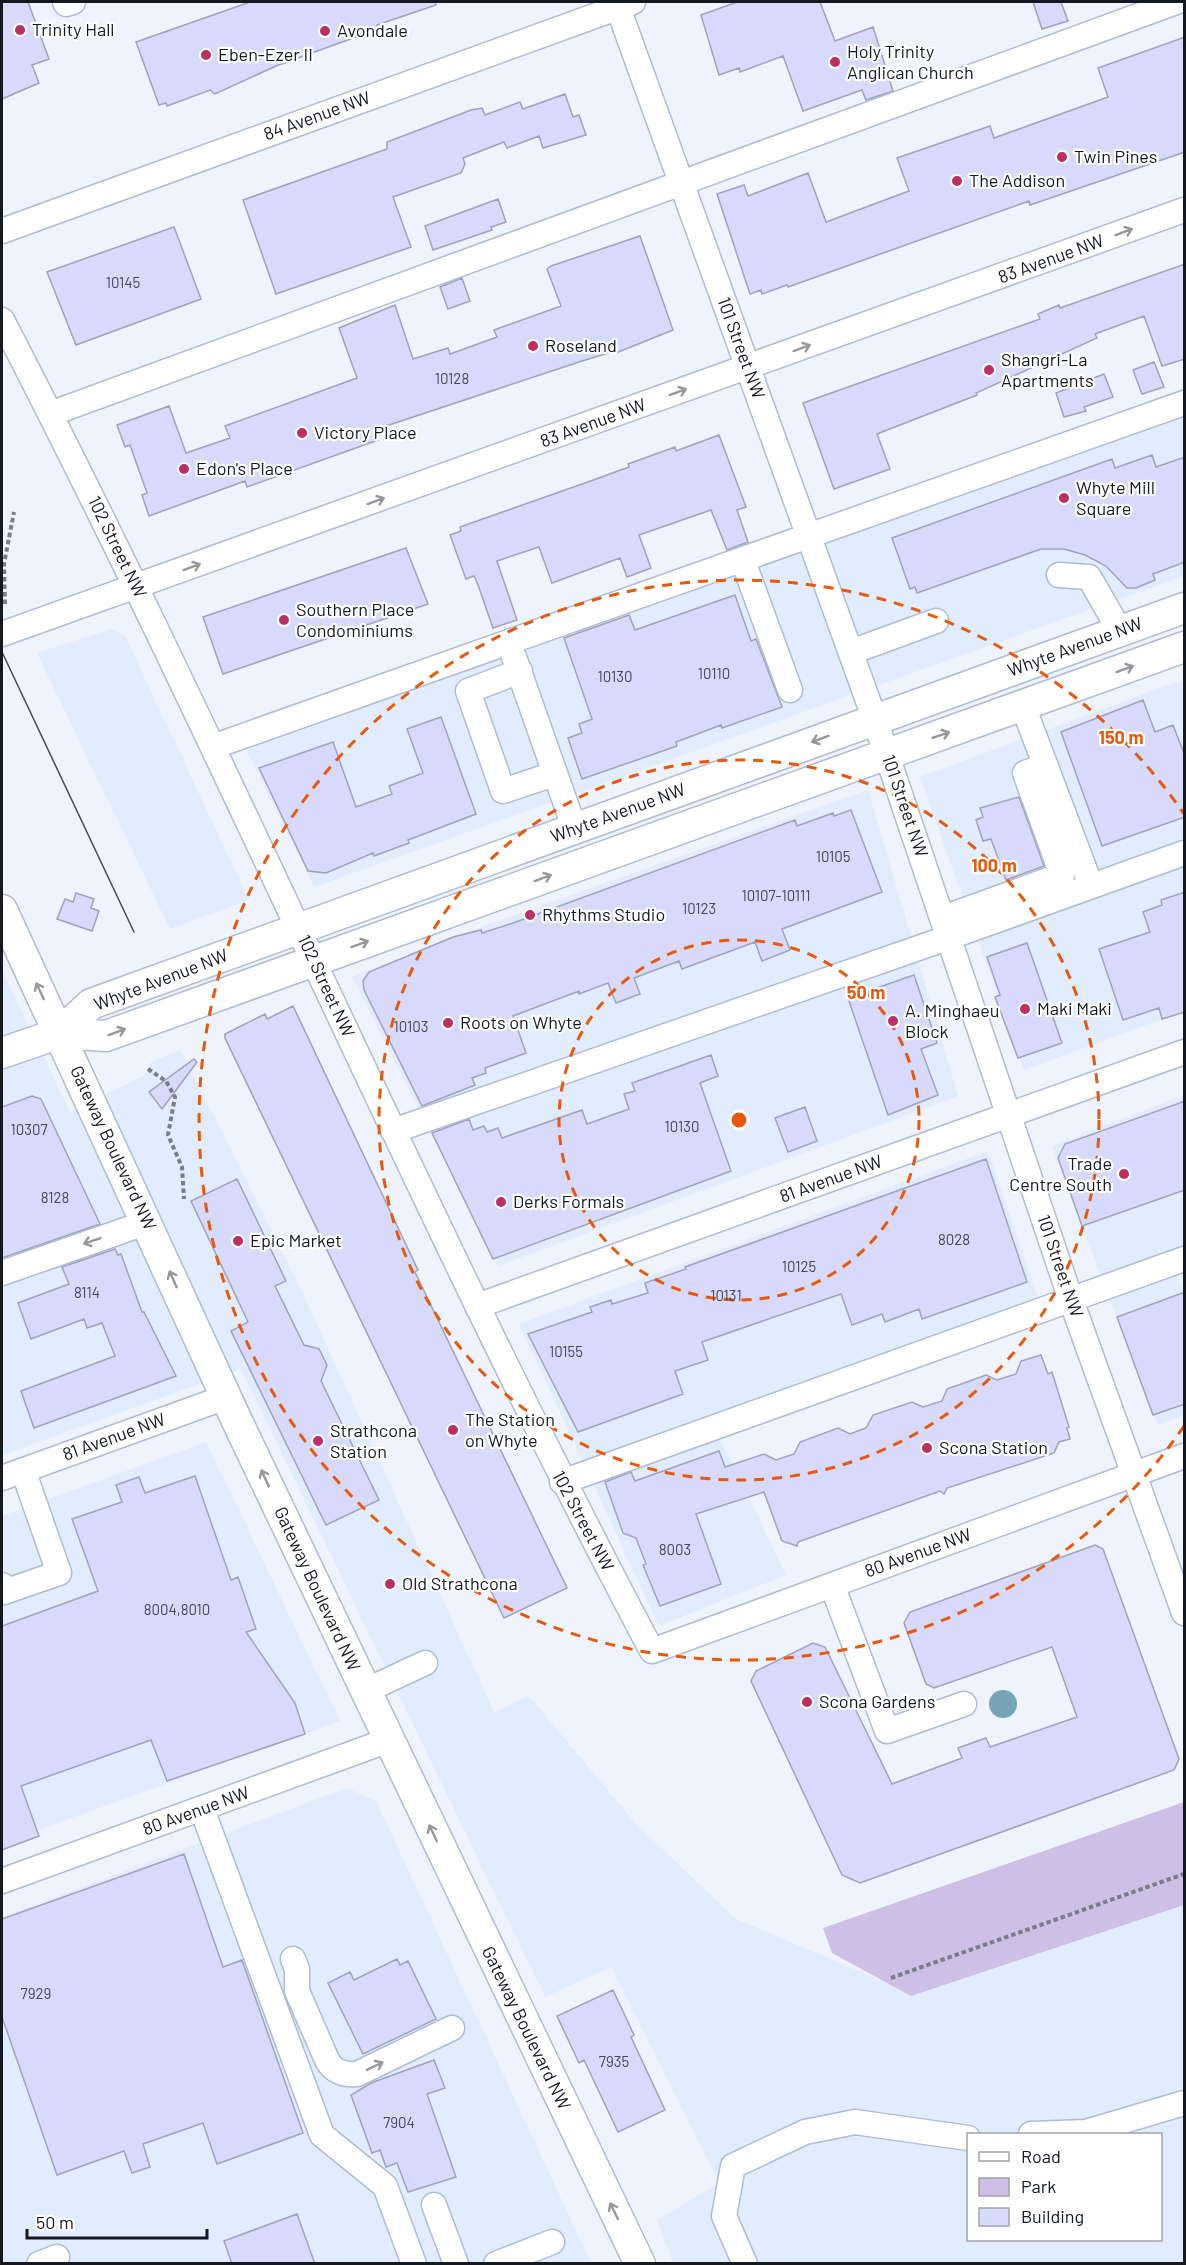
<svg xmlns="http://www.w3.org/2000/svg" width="1186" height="2265" font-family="Barlow,sans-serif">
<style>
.built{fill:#e2ecff;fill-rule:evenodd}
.green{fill:#cebfe6}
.water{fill:#74a6b7}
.building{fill:#d7dafc;stroke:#a0a2bb;stroke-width:1.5}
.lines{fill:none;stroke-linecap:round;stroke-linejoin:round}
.minor-casing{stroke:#afbcd4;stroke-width:27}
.major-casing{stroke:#afbcd4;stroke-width:33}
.path{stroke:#787d87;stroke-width:4;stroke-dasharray:4.5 3;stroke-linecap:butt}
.minor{stroke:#fff;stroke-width:24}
.major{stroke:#fff;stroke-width:30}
.tram{stroke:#474c55;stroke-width:1.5}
.oneway{stroke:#95979b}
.ring{fill:none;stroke:#e8590c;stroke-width:3;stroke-dasharray:10 8}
.poi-dot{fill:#bc2f63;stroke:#fff;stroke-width:2}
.labels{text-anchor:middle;stroke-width:4.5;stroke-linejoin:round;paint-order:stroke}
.number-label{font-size:15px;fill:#444858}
.poi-label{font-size:18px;fill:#131821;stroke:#fff;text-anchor:start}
.street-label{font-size:18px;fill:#131821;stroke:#fff}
.centre{fill:#e8590c;stroke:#fff;stroke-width:3}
.ring-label{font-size:18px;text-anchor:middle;font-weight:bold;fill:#e8590c;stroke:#fff;stroke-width:4.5;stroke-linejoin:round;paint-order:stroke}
</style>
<rect width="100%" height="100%" fill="#eef3fd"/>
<!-- built -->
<path class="built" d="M1184 413V576L314 887 244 746Z
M111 629 125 636 249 900 170 929 37 653Z
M1184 679V1011L1024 1070 920 777Z
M868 790 958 1096 498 1266 352 977 453 937Z
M2 970 70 1112 145 1075 151 1062 180 1050 302 1292 494 1712 529 1696 636 1824 736 1919 882 1981 1184 1879V2263H673L657 2220 720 2183 611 1967 545 1997 241 1369 2 1455ZM968 2134H1160V2240H968Z
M1184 1095V1265L1175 1268 1184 1293V1415L1158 1425 1052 1146Z
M988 1151 1038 1298 709 1416 786 1575 659 1626 519 1324Z
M206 1442 340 1721 2 1843V1516Z
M347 1788 376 1801 591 2263 2 2264V1917Z"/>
<!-- green -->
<path class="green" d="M1184 1802V1905L911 1996 832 1953 823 1928Z"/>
<!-- water -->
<path class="water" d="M989 1704a14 14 0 1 1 28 0a14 14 0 1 1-28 0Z"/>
<!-- building -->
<path class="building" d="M2 2H28L49 59 32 65 39 83 2 99Z
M250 2H435L436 5 377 25 378 29 276 66 215 94 210 90 167 106 166 103 159 105 136 42Z
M737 2H820L835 41 873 27 893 91 866 100 862 90 803 111 783 56 740 72 739 68 719 75 701 15Z
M1033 2H1061L1068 21 1042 29Z
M1185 37V152L1030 205 1029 201 788 287 787 285 762 294 761 290 750 294 717 194 744 185 748 196 808 173 826 222 909 191 897 158 990 126 994 138 1108 97 1098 68Z
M565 94 573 117 579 115 586 135 543 148 539 136 507 148 504 142 463 158 465 164 461 173 393 197 411 247 276 294 243 200 387 149V142L471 110 482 108 485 115 520 102 523 109Z
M498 199 506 222 491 227 492 230 433 250 425 226Z
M174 227 201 299 76 345 47 272Z
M640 236 673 330 616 353 615 351 582 361 374 430 378 440 247 487 245 481 149 516 142 495 147 493 130 445 125 447 117 425 169 406 186 453 230 438 225 426 357 378 339 328 395 305 413 359 448 348 450 354 497 337 494 330 561 306 547 269 551 266Z
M1185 264V359L1162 366 1144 316 1095 334 1097 338 976 393 977 395 877 434 890 469 834 489 803 403 1040 319 1038 314 1059 305 1060 308Z
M462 278 470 301 448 309 440 287Z
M1154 362 1164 387 1142 394 1133 370Z
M1104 374 1113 397 1084 407 1086 411 1064 417 1056 393Z
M719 435 746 507 737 510 748 542 727 550 711 510 639 535 651 568 627 577 620 558 552 583 539 547 497 561 517 620 493 628 478 585 474 576 466 579 450 535 461 531 460 527 585 483 629 467 628 464 675 447 676 451Z
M1152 455 1156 467 1185 457V562L1153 574 1155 580 1136 588H1127L1106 566 1085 555 1064 549H1041L917 593 915 587 910 589 892 538 1112 459 1115 468Z
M406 548 428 604 223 674 203 617Z
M735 595 751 641 756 639 782 707 722 728 721 725 676 742 677 746 582 779 568 738 582 733 579 724 592 719 564 638 629 615 635 630Z
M1143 700 1155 732 1173 725 1185 756V817L1102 846 1061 732Z
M441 717 476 814 408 840 409 843 374 856 373 853 326 873 308 871 259 768 333 742 356 807 392 794 389 786 423 773 407 729Z
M1019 797 1044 866 1006 880 991 839 983 841 976 820 983 817 980 808Z
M851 810 882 892 782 929 790 950 762 961 755 942 682 969 679 961 634 978 640 994 616 1003 608 983 579 994V991L513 1016 526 1053 485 1068 486 1073 472 1078 475 1085 422 1106 364 990 363 981 369 972 453 937 481 930 482 933 513 923 795 820 797 826 833 813 834 816Z
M1185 892V1012L1162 1019 1159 1008 1123 1020 1099 949 1150 932 1143 912 1162 905 1161 900Z
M76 893 94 899 91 908 99 911 92 931 57 919 65 899 73 902Z
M1027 943 1062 1043 1018 1058 995 997 1000 995 987 957Z
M914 975 937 1043 921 1049 938 1095 888 1115 848 998Z
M293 1006 418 1270 415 1272 567 1588 504 1618 225 1038V1034L265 1014 267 1019Z
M711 1055 718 1076 700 1083 731 1171 493 1259 432 1133 469 1119 473 1130 484 1126 487 1132 498 1128 502 1138 582 1110 587 1124 629 1109 624 1094 635 1091 632 1083Z
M194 1059 197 1062 162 1109 149 1092Z
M32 1096 41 1099 100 1224 2 1258V1107Z
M1185 1101V1190L1082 1226 1058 1158 1065 1144Z
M805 1107 817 1141 788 1152 775 1118Z
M986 1159 1027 1282 922 1319 919 1309 885 1322 882 1314 852 1325 841 1294 702 1342 708 1360 675 1371 683 1394 578 1432 528 1334 592 1312 590 1307 611 1300 612 1304 648 1293 645 1283 686 1269 685 1267Z
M237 1179 286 1281 275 1286 304 1345 319 1349 327 1365 321 1381 379 1500 326 1525 231 1331 248 1322 191 1201Z
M115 1249 118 1255 121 1254 142 1312H144L176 1376 34 1428 21 1391 115 1356 102 1323 87 1328 84 1319 31 1339 18 1303 69 1284 62 1267Z
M1185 1292V1404L1153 1415 1117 1317Z
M1041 1355 1048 1374 1052 1372 1069 1427 1067 1428 1070 1439 1059 1442 1054 1453 947 1488 944 1494 940 1491 798 1542 797 1546 782 1541 764 1492 696 1514 721 1584 660 1606 643 1565 646 1564 636 1538 623 1533 605 1482 631 1472 635 1481 719 1451 725 1467 764 1454 776 1460 794 1454 800 1442 838 1428 850 1434 866 1428 873 1415 912 1402 923 1407 942 1401 947 1389 986 1375 997 1380 1016 1374 1021 1361Z
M195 1476 231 1580 238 1577 256 1629 246 1632 295 1703 305 1734 167 1781 151 1740 21 1786 39 1836 2 1850V1626L98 1591 72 1519 122 1502 116 1485 139 1477 145 1493Z
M1095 1545 1103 1549 1179 1759 1174 1770 860 1883 842 1875 751 1681 756 1671 813 1643 825 1647 892 1784 962 1758 958 1748 986 1738 990 1747 1077 1717 1052 1647 934 1688 926 1684 904 1623 910 1612Z
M184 1854 223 1967 242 1960 303 2133 217 2164 203 2123 143 2144 150 2167 132 2173 124 2151 57 2175 2 2017V1919Z
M397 1959 400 1965 408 1961 436 2019 363 2054 328 1983 350 1972 354 1980Z
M613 1990 634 2035 631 2037 665 2110 618 2132 584 2060 579 2063 557 2016Z
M434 2060 445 2088 427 2094 456 2177 408 2192 397 2163 386 2167 380 2150 372 2153 351 2095 371 2083Z
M297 2214 315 2264H232L224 2241Z"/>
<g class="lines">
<!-- minor casing -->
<g class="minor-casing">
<path id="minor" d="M65 2 66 4 73 2
M616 2 875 720 1071 1300 1184 1613
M2 231 633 2
M2 320C230 759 420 1215 652 1651L1184 1456
M50 414 1176 2
M743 561 790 690
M1059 575 1089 577 1120 631
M2 634 1184 210
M851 652 936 621
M514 657 574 827
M520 671 468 691 503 791 554 774
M1023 706 1091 886
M215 746 1184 403
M943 918 1062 875 1025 773 1046 766
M393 1131 950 937 1184 853
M2 1273 148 1222
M477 1306 1184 1052
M2 1478 226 1397
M562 1482 1184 1259
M2 1585 4 1592 59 1573 23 1470
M832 1585 887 1731 964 1704
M365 1691 425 1663
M202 1809 322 2135 385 2186 414 2264
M2 1881 389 1740
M293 1959 297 1969V1991L327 2060C333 2072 345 2075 357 2074L452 2028
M1031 2134 1086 2132 1184 2103
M434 2205 456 2264
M39 2264 57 2257
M496 2264 552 2242
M745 2264 724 2216 733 2166 805 2132 855 2122 968 2138"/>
</g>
<!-- major casing -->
<g class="major-casing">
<path id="major" d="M2 910 237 1421 640 2264
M60 1033 106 1036 1184 647
M2 1053 60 1033 91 1004 1184 608"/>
</g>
<!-- path -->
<path class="path" d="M5 604 4 564 14 512
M148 1069 166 1081 175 1097 168 1135 182 1167 184 1199
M891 1978 1184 1874"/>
<!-- minor -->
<use href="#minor" class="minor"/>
<!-- major -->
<use href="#major" class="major"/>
<!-- tram -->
<path class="tram" d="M2 652 134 932"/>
</g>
<!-- one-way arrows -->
<defs><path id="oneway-shaft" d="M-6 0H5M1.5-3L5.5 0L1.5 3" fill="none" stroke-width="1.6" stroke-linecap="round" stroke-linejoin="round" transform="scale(1.5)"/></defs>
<g class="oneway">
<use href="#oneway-shaft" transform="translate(1124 232) rotate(-20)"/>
<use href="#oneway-shaft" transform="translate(802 348) rotate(-20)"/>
<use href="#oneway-shaft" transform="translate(678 392) rotate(-20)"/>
<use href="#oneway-shaft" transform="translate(376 501) rotate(-20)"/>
<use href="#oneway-shaft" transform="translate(192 567) rotate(-20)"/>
<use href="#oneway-shaft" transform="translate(1125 669) rotate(-20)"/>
<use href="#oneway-shaft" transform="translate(941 735) rotate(-19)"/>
<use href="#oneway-shaft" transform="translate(820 739) rotate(160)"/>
<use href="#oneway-shaft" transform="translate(543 878) rotate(-20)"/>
<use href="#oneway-shaft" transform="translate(360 944) rotate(-20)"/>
<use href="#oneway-shaft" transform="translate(40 991) rotate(-115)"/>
<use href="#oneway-shaft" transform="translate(117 1032) rotate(-20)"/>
<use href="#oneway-shaft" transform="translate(92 1241) rotate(161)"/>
<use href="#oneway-shaft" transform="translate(173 1279) rotate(-114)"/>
<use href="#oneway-shaft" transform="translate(265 1478) rotate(-115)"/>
<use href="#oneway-shaft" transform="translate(433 1833) rotate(-115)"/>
<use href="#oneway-shaft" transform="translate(375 2066) rotate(-26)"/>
<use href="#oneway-shaft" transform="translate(614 2211) rotate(-116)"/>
</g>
<!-- distance rings -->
<g class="ring">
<circle cx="739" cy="1120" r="180"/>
<circle cx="739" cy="1120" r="360"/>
<path d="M1184 1426A540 540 0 1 1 1184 814"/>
</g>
<!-- markers -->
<g class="poi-dot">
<circle cx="20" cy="30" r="6"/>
<circle cx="325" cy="31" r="6"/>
<circle cx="206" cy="55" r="6"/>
<circle cx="835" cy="62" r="6"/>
<circle cx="1062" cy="157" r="6"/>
<circle cx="957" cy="181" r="6"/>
<circle cx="533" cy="346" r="6"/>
<circle cx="989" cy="370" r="6"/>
<circle cx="302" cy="433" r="6"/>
<circle cx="184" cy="469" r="6"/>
<circle cx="1064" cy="498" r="6"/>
<circle cx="284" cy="620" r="6"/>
<circle cx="530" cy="915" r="6"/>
<circle cx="1025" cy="1009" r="6"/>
<circle cx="893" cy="1021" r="6"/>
<circle cx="448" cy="1023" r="6"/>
<circle cx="1124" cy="1174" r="6"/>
<circle cx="501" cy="1202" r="6"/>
<circle cx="238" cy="1241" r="6"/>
<circle cx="453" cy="1430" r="6"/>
<circle cx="318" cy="1441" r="6"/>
<circle cx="927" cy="1448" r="6"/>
<circle cx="390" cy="1584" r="6"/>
<circle cx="807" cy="1702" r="6"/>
</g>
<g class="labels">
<!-- number labels -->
<g class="number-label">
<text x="123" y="288">10145</text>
<text x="452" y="384">10128</text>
<text x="714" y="679">10110</text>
<text x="615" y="682">10130</text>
<text x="833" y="862">10105</text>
<text x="776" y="901">10107-10111</text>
<text x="699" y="914">10123</text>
<text x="411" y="1032">10103</text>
<text x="682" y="1132">10130</text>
<text x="29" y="1135">10307</text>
<text x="55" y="1203">8128</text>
<text x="954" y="1245">8028</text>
<text x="799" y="1272">10125</text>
<text x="87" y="1298">8114</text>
<text x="726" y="1301">10131</text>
<text x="566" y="1357">10155</text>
<text x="675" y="1555">8003</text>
<text x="177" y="1615">8004,8010</text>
<text x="36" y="1999">7929</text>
<text x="614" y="2067">7935</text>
<text x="399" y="2128">7904</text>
</g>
<!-- poi labels -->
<g class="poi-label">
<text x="32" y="36">Trinity Hall</text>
<text x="337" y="37">Avondale</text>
<text x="847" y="58">Holy Trinity<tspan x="847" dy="21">Anglican Church</tspan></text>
<text x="218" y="61">Eben-Ezer II</text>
<text x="1074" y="163">Twin Pines</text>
<text x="969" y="187">The Addison</text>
<text x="545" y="352">Roseland</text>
<text x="1001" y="366">Shangri-La<tspan x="1001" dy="21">Apartments</tspan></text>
<text x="314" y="439">Victory Place</text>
<text x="196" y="475">Edon's Place</text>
<text x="1076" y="494">Whyte Mill<tspan x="1076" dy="21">Square</tspan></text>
<text x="296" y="616">Southern Place<tspan x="296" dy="21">Condominiums</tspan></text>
<text x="542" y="921">Rhythms Studio</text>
<text x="1037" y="1015">Maki Maki</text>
<text x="905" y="1017">A. Minghaeu<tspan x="905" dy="21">Block</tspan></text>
<text x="460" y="1029">Roots on Whyte</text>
<text x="1112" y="1170" text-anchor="end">Trade<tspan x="1112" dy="21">Centre South</tspan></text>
<text x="513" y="1208">Derks Formals</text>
<text x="250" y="1247">Epic Market</text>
<text x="465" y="1426">The Station<tspan x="465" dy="21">on Whyte</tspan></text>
<text x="330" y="1437">Strathcona<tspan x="330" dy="21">Station</tspan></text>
<text x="939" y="1454">Scona Station</text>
<text x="402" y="1590">Old Strathcona</text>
<text x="819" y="1708">Scona Gardens</text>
</g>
<!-- street labels -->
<g class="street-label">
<text transform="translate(317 116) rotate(-20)" y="6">84 Avenue NW</text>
<text transform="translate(1051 259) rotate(-20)" y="6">83 Avenue NW</text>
<text transform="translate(741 348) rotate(70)" y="6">101 Street NW</text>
<text transform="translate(593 423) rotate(-20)" y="6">83 Avenue NW</text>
<text transform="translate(117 547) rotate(64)" y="6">102 Street NW</text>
<text transform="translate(1075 647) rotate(-20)" y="6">Whyte Avenue NW</text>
<text transform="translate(905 806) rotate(71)" y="6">101 Street NW</text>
<text transform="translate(618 813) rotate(-20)" y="6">Whyte Avenue NW</text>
<text transform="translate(161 980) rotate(-21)" y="6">Whyte Avenue NW</text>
<text transform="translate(326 986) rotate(65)" y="6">102 Street NW</text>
<text transform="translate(113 1148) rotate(65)" y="6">Gateway Boulevard NW</text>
<text transform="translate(831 1179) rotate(-20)" y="6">81 Avenue NW</text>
<text transform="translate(1060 1266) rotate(71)" y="6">101 Street NW</text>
<text transform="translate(114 1437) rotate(-20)" y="6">81 Avenue NW</text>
<text transform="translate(583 1521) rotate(62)" y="6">102 Street NW</text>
<text transform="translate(918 1553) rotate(-20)" y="6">80 Avenue NW</text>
<text transform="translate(317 1589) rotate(65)" y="6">Gateway Boulevard NW</text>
<text transform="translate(196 1811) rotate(-20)" y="6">80 Avenue NW</text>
<text transform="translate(526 2028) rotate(64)" y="6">Gateway Boulevard NW</text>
</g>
</g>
<circle cx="739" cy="1120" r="9" class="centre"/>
<g class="ring-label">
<text x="1121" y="744">150 m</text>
<text x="994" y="872">100 m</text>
<text x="866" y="999">50 m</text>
</g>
<!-- border -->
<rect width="1186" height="2265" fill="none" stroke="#131821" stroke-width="6"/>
<!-- legend -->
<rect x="967" y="2133" width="195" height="108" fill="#ffffff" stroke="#a1a3a6" stroke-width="1.5"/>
<rect x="979" y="2152" width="30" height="9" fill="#ffffff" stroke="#a1a3a6" stroke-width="1.5"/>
<text x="1021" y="2163" font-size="18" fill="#131821">Road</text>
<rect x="979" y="2178" width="30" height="18" fill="#cebfe6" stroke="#a1a3a6" stroke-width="1.5"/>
<text x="1021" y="2193" font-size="18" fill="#131821">Park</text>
<rect x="979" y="2208" width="30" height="18" fill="#d7dafc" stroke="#a1a3a6" stroke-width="1.5"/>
<text x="1021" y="2223" font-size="18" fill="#131821">Building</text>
<!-- scale -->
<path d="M27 2229v9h180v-9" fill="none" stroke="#131821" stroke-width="3"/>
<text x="36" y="2229" font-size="18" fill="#131821" stroke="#ffffff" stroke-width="4.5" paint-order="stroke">50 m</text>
</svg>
